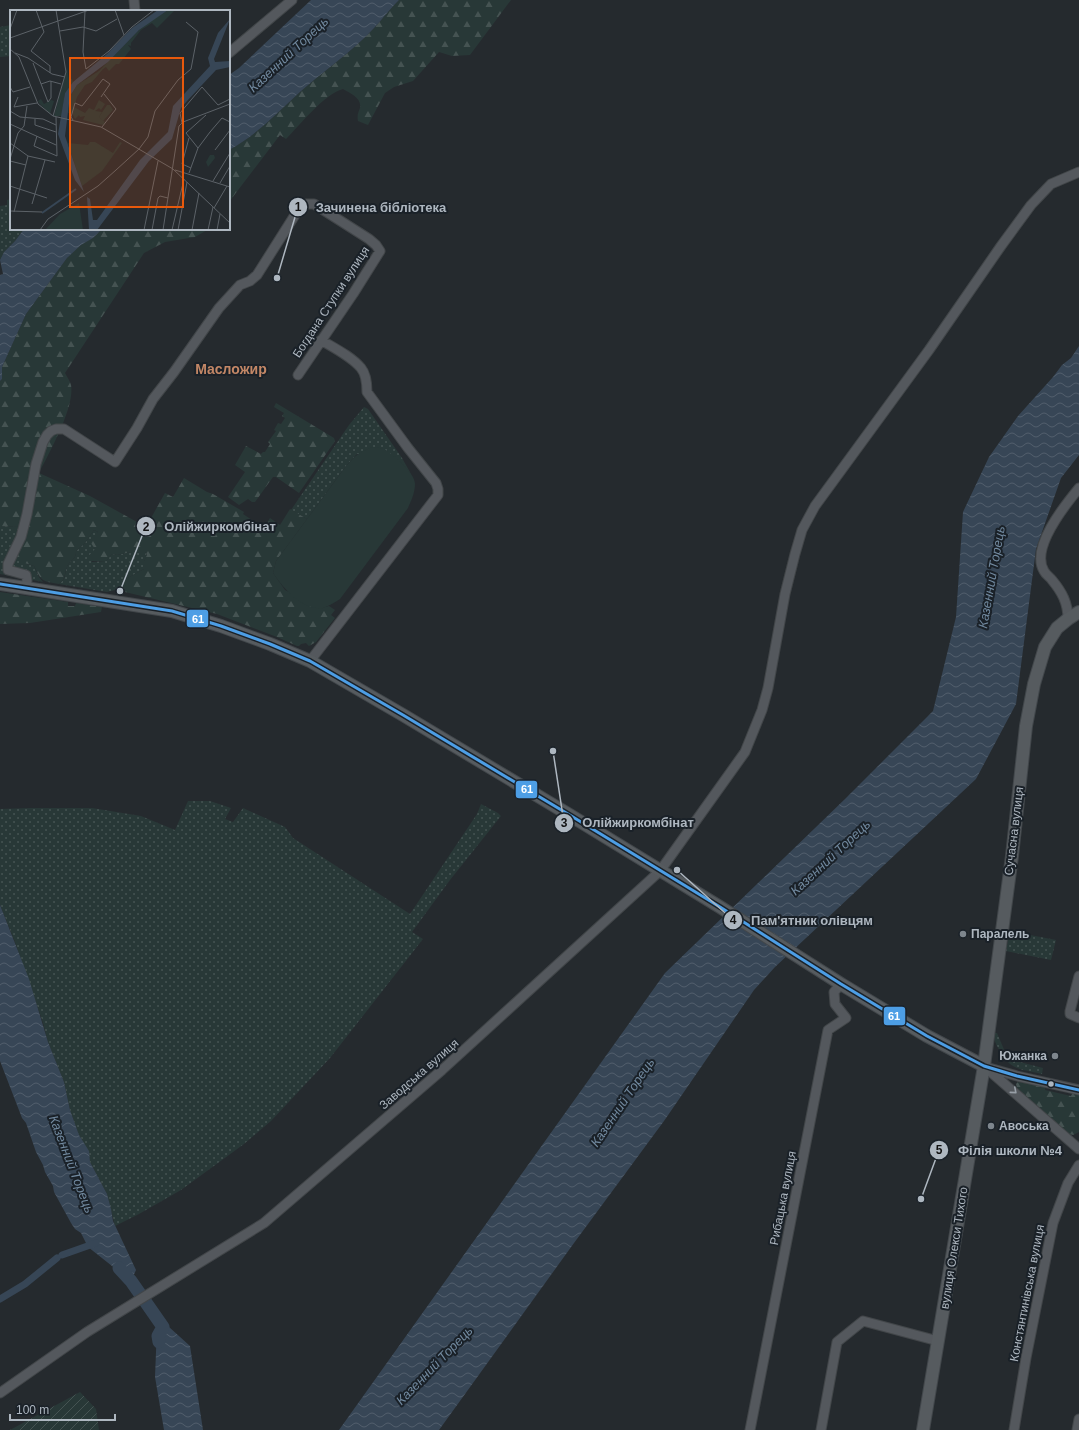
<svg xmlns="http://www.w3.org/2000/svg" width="1079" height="1430" font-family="Helvetica,sans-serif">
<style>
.grass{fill:url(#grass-dots)}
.forest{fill:url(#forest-firs)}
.garden{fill:url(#garden-furrows)}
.pitch{fill:#283837}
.water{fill:url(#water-waves)}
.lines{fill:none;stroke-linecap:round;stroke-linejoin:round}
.canal{stroke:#374656;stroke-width:7}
.river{stroke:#374656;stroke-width:13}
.minor-casing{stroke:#424649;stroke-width:11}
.major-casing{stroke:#42474b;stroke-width:14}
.minor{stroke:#54585d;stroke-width:9}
.major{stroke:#565b5f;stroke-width:12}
.bus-1-casing{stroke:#1a2128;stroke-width:6}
.bus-1{stroke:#4d9ee5;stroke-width:3}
.oneway{stroke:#989fa7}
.poi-dot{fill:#7e868d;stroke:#1a2128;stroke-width:1.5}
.bus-dot{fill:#aeb7c0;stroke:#1a2128;stroke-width:1.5}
.labels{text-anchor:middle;stroke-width:4;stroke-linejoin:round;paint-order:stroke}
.street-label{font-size:12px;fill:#aeb7c0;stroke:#1a2128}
.poi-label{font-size:12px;font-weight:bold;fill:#aeb7c0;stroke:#1a2128;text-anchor:start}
.water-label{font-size:13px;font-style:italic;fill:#728aa0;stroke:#1a2128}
.quarter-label{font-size:14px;font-weight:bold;fill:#c38766;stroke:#1a2128}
.inset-river{fill:none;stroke:#374656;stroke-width:2}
.inset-road{fill:none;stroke:#5c6268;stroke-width:1}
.view{fill:#e8590c;fill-opacity:0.15;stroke:#e8590c;stroke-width:2}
.inset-edge{fill:none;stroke:#aeb7c0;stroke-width:2}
.leader{fill:none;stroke:#aeb7c0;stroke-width:1.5}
.callout-dot{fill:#aeb7c0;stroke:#1a2128;stroke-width:1.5}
.mark-label{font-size:12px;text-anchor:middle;font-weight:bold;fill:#111}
.callout-label{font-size:13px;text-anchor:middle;font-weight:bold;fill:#aeb7c0;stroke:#1a2128;stroke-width:4;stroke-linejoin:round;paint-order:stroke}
.line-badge{stroke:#1a2128;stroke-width:1.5}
.badge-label{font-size:11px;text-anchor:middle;font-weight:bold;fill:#fff}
</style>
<defs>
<pattern id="grass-dots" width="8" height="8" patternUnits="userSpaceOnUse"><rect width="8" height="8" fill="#283837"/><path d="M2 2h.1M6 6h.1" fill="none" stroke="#455352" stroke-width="1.8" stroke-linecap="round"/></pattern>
<pattern id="forest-firs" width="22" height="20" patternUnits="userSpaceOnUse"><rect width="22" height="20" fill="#283837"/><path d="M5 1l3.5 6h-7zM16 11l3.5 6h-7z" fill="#455352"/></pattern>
<pattern id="garden-furrows" width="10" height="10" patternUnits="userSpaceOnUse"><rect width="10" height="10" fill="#283837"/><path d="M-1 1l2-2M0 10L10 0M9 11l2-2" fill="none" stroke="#455352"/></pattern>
<pattern id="water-waves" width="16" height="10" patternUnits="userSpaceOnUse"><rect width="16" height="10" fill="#374656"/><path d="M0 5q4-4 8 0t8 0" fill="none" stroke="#515e6c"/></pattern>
</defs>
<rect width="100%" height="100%" fill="#252a2e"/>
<!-- grass -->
<path class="grass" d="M11 25V56L0 57V27Z
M11 199V229L23 230 15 241 4 252 0 260V206L7 205V200Z
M364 407 368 409 402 458 411 474 401 463 357 454 346 466 307 519 291 510 349 425Z
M0 526 18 527 24 533 27 564 34 566 39 577 43 582 0 574Z
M94 530 98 532 93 545 95 549 94 551 89 556 92 562 106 561 112 554 117 555 131 552H145L147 556 144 561V569L124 580V589L116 588 115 590 107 592 59 584C67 578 64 574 67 567 70 559 76 561 76 551L85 543Z
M188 801H210L231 808 225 819 233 822 243 808 285 827 293 838 410 914 477 814 481 804 498 813 501 816 450 880 412 932 423 939 330 1058 271 1121 244 1144 181 1190 139 1214 115 1226 107 1194 90 1162 88 1151 79 1135 70 1110 64 1082 48 1042 43 1023 15 942 0 905V809L30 808H92L141 816 175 830Z
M1010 931 1056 940 1051 960 1006 951Z
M994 1033H997L1008 1059 1043 1068 1042 1074C1021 1069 1011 1071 1000 1051 996 1045 994 1041 994 1033Z"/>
<!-- forest -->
<path class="forest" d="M399 0H511L470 55 452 56 439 52 413 81 394 87 385 93 368 125 358 121C357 115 358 113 360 108 362 98 350 93 343 89 324 94 300 125 286 139L280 135 229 202V150C257 135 277 113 300 92 320 74 342 59 361 41 375 29 386 13 399 0Z
M102 229H209L195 237 165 242 144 253 65 373C67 377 70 381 71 385 75 407 49 453 39 473L90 496 146 527 165 493 173 497 184 478 207 492 213 494 244 512 243 514 264 528 270 518 280 525 290 509 307 519 276 561 273 573 285 590 321 608 329 606 335 610 331 615 335 618 316 642 309 646 306 643 301 644 299 646H297L277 637 217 614 125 592 124 589V580L144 569V561L147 555 145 552H131L117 555 112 554 106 561H89L87 558 95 549 91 543 98 532 94 530 85 543 76 551C76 561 70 559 67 567 64 574 66 579 59 584 42 581 42 582 34 566L13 559 24 533 18 527 0 526V381L2 379V367L26 314 67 258 82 244 93 238Z
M276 403 334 438 335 441 299 493 276 477H273L255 502H252L248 499 239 505 228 497 245 472 235 465 246 446 261 454 263 452H265L270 444 268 442 276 431 274 430 278 423 281 424 285 418 282 416 284 413 274 407Z
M0 592 68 602V606H75L76 603 102 607 101 612 30 623 0 624Z
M1018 1082 1046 1086 1045 1090 1071 1096 1073 1092 1079 1093V1132L1073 1135 1069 1134 1017 1088 1016 1084Z"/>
<!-- garden -->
<path class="garden" d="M80 1392 96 1409 99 1430H10Z"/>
<!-- pitch -->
<path class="pitch" d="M375 447C378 448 382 448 384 449 393 454 415 473 415 484 415 493 411 501 408 508L340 599C335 602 329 606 323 608 303 611 283 588 273 573L276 561 346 466C355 456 362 449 375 447Z"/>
<!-- water -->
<path class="water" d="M311 0H399C386 13 375 29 361 41 342 59 320 74 300 92 277 113 257 135 229 150V75L239 68Z
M24 229H102L93 238 81 245 67 258 26 314 2 367V379L0 381V275L3 274 0 260 4 252 15 241Z
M1079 346V455L1061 478 1036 549 1016 704 976 779 775 967 754 990 664 1121 574 1243 439 1430H339L665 973 845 799 933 711 956 617 963 512 989 457 1018 416 1053 377 1062 365 1071 358Z
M0 905 29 979 48 1042 64 1082 70 1110 79 1135 89 1151 90 1162 107 1194 111 1209 113 1221 136 1270 131 1281 88 1247 81 1233 75 1229 71 1223 54 1192 53 1186 45 1172 43 1165 36 1152 26 1123 22 1118 0 1061Z
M157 1327H169L190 1346 203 1430H164L155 1377Z"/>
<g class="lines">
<!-- canal -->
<path class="canal" d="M62 1255 96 1243
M0 1299 25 1284 57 1258"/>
<!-- river -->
<path class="river" d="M119 1268 131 1281 163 1327 158 1336 159 1342"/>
<!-- minor casing -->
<g class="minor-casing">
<path id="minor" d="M134 0 135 11
M229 53 292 0
M26 589 27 581 26 575 8 570V564L21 537 27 514 36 464 43 442 47 435 51 431 56 429H64L115 462 137 428 153 399 174 372 219 308 240 285 250 281 257 275 300 207 306 204H314L369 239 376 245 380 251 353 294 298 375
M1068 619C1068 603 1062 592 1052 580 1050 577 1046 575 1044 571 1030 548 1065 505 1079 488
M310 661 438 495V489L436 483 408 448 367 392C367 384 366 374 361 368 351 356 334 348 321 340
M1079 976 1070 1011V1014L1079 1018
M984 1066 1079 1149
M989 1068 1017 1076 1079 1090
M0 1393 87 1332 264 1223 442 1070 660 871 745 752 762 710 768 688 785 594 795 554 802 530 815 506 929 350 1001 246 1031 205 1051 184 1079 172
M750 1430 828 1030 846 1018 835 1004 834 992 841 984
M821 1430 837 1342 863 1321 938 1341
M1014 1430 1026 1358 1053 1223 1068 1183 1079 1165
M1077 1430 1079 1419"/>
</g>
<!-- major casing -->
<g class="major-casing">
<path id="major" d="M0 584 172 611 221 626 270 644 310 661 403 715 568 814 720 907 841 984 927 1036 984 1066
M923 1430 984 1066 1012 856 1026 726 1034 684 1045 647 1057 628 1068 619 1079 612"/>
</g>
<!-- minor -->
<use href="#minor" class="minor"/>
<!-- major -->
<use href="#major" class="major"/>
<!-- bus-1 casing -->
<g class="bus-1-casing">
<path id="bus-1" d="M0 584 172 611 221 626 270 644 310 661 403 715 568 814 720 907 841 984 927 1036 984 1066 1017 1076 1079 1090"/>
</g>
<!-- bus-1 -->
<use href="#bus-1" class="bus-1"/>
</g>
<!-- one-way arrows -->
<defs><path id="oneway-chevron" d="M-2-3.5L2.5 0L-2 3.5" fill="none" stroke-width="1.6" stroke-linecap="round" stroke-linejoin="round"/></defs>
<use class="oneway" href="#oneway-chevron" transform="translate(1014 1091) rotate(41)"/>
<!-- markers -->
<g class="poi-dot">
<circle cx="963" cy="934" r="4"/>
<circle cx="1055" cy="1056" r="4"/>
<circle cx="991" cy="1126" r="4"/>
</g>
<circle class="bus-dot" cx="1051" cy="1084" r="3.5"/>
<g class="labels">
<!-- street labels -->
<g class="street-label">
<text transform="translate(331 302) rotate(-57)" y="4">Богдана Ступки вулиця</text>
<text transform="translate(1014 831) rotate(-83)" y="4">Сучасна вулиця</text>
<text transform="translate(419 1074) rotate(-41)" y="4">Заводська вулиця</text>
<text transform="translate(783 1198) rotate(-79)" y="4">Рибацька вулиця</text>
<text transform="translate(954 1248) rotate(-81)" y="4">вулиця Олекси Тихого</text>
<text transform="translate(1027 1293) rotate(-79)" y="4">Констянтинівська вулиця</text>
</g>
<!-- poi labels -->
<g class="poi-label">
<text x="971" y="938">Паралель</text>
<text x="1047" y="1060" text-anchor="end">Южанка</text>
<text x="999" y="1130">Авоська</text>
</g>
<!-- water labels -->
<g class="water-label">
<text transform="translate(288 54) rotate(-43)" y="5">Казенний Торець</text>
<text transform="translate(991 577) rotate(-80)" y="5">Казенний Торець</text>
<text transform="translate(830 857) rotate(-43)" y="5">Казенний Торець</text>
<text transform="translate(622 1102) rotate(-56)" y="5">Казенний Торець</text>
<text transform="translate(72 1164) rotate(69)" y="5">Казенний Торець</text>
<text transform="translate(434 1365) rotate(-46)" y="5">Казенний Торець</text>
</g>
<!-- quarter labels -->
<g class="quarter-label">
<text x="231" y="374">Масложир</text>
</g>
</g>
<!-- overview -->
<g transform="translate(10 10)">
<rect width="220" height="220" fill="#252a2e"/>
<path d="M57 57 59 70 62 69 63 72 55 83 52 106H44ZM55 126 58 133 78 135 80 132H85L103 143 110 132 112 133 92 161 72 176Z" fill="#283837"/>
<path d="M158 0H165L147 18 142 13 131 20 121 33V36L118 35 121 39 109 54H106L99 61 96 57 93 59 82 72 75 75 67 87 64 97 75 103 79 98 84 100 89 90 95 94 91 100 89 98 85 101 92 102 89 107 95 112 93 115 73 110 75 106 70 107 69 105 65 109 62 103H58L60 86 67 75 89 61 127 22 139 12ZM31 89 34 94 41 90 44 91 40 104 29 93 28 91Z" fill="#283837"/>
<path d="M69 193 73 220H35L50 204Z" fill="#283837"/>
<path d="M97 95H100L103 100 93 111 89 107ZM200 145H204L205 148 198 157 196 152Z" fill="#283837"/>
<path d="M148 0H158L129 20 98 52 67 75 60 86 55 126 74 182 65 170 48 124 55 83 63 72 97 44 122 18ZM220 9 204 49 205 52 220 51V57L206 60 177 91 171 98 162 129 139 151 87 220H79L77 187 80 189 83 210H87L130 150 158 122 163 96 200 56 198 48 208 23Z" fill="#374656"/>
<path class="inset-river" d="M32 203 66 179"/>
<path class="inset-road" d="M26 0 34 22 21 41 40 56V63M46 0 56 62 43 106 91 117 163 159M105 0 114 25M75 1 73 42 76 59 99 41 122 17 144 0M0 19 7 0M50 21 73 17 86 21 107 9M0 28 79 0M0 39 9 47 28 94 43 106M5 43 18 48 42 64M23 53 38 92M42 64 55 67M31 74 40 71 51 74M0 77 3 82 20 77M8 87 4 97 27 93M38 92 41 88V71M0 101 10 107 33 109 46 115M25 109V115L46 122M63 110 61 107 65 93 72 96 93 69 100 74 91 87M172 113 170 103 192 77 208 95 220 89M0 114 46 135M92 117 106 99 94 84M27 126 24 136 47 146 46 107M179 128 172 154 181 158M0 133 18 146 45 152M188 138 176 123 196 105M205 140 220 120M0 149 8 123 14 116 17 96M0 151 16 155M163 159 220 213M165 160 220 177M179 163 188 138 200 122 212 108 220 112M203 171 220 143M210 173 220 156M0 176 37 188M22 194 35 150M204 198 217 176M0 201 32 202M4 202 18 146M30 220 38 209 88 176 106 160 129 139 138 127 145 101 168 70 181 59 188 22 176 12M134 220 148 151M142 220 148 188 150 186 158 188M153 220 169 116 173 112 220 94M162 220 174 169M168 220 177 172M182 220 189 183M198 220 203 197M207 220 210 204"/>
<path class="view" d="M60 48H173V197H60Z"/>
<rect width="220" height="220" class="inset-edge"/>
</g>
<!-- callouts -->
<path class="leader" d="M277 278L298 207M120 591L146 526M553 751L564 823M677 870L733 920M921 1199L939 1150"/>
<g class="callout-dot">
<circle cx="277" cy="278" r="4"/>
<circle cx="120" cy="591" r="4"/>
<circle cx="553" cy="751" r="4"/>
<circle cx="677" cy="870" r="4"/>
<circle cx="921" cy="1199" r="4"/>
<circle cx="298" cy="207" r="10"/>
<circle cx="146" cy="526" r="10"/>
<circle cx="564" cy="823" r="10"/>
<circle cx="733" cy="920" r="10"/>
<circle cx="939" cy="1150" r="10"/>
</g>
<g class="mark-label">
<text x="298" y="211">1</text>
<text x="146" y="531">2</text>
<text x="564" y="827">3</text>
<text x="733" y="924">4</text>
<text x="939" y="1154">5</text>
</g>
<g class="callout-label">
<text x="381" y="212">Зачинена бібліотека</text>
<text x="220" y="531">Олійжиркомбінат</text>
<text x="638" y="827">Олійжиркомбiнат</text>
<text x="812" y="925">Пам'ятник олівцям</text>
<text x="1010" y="1155">Філія школи №4</text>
</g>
<g class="line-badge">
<rect x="186" y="609" width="23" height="19" rx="4" fill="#4d9ee5"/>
<rect x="515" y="780" width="23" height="19" rx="4" fill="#4d9ee5"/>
<rect x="883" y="1006" width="23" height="20" rx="4" fill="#4d9ee5"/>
</g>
<g class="badge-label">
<text x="198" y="623">61</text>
<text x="527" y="793">61</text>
<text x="894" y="1020">61</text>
</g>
<!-- scale -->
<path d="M10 1414v6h105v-6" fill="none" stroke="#aeb7c0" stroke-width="2"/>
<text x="16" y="1414" font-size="12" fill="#aeb7c0" stroke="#1a2128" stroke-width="3" paint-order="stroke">100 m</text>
</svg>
